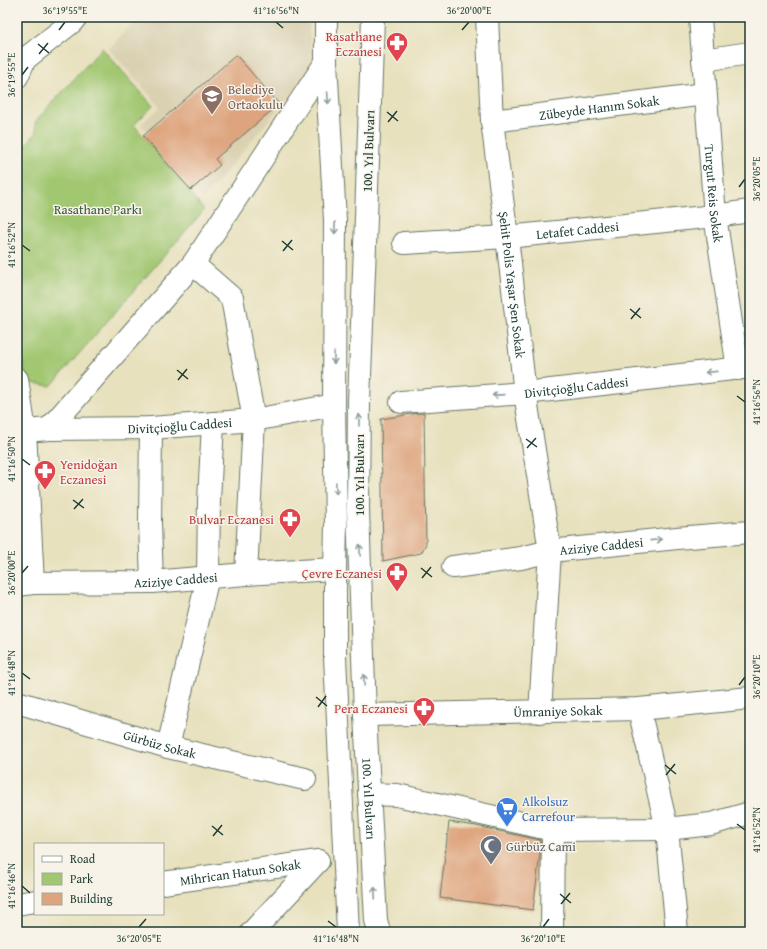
<svg xmlns="http://www.w3.org/2000/svg" width="767" height="949" font-family="'Gentium Book Plus',serif">
<style>
.built{fill:#dad1b2}
.green{fill:#a1c771;stroke:#608252}
.building{fill:#dea47e}
.lines{fill:none;stroke-linecap:round;stroke-linejoin:round}
.minor-casing{stroke:#657664;stroke-width:24}
.major-casing{stroke:#657664;stroke-width:24}
.minor{stroke:#fff;stroke-width:22}
.major{stroke:#fff;stroke-width:22}
.oneway{stroke:#8f9e9a}
.ticks{fill:none;stroke:#1f3d34;stroke-width:1.5}
.labels{text-anchor:middle;stroke-width:3;stroke-linejoin:round;paint-order:stroke}
.health-label{font-size:13px;fill:#be3a42;stroke:#f7f3e8;text-anchor:end}
.education-label{font-size:13px;fill:#785e54;stroke:#f7f3e8;text-anchor:start}
.street-label{font-size:13px;fill:#1f3d34;stroke:#f7f3e8}
.park-label{font-size:13px;fill:#395940;stroke:#f7f3e8}
.shop-label{font-size:13px;fill:#366cbe;stroke:#f7f3e8;text-anchor:start}
.worship-label{font-size:13px;fill:#5b616d;stroke:#f7f3e8;text-anchor:start}
.neatline{fill:none;stroke:#1f3d34;stroke-width:1.5}
.ticks-label{font-size:10px;text-anchor:middle;fill:#1f3d34}
</style>
<rect width="100%" height="100%" fill="#f7f3e8"/>
<filter id="ink" filterUnits="userSpaceOnUse"><feTurbulence type="fractalNoise" baseFrequency=".025" numOctaves="2"/><feDisplacementMap in="SourceGraphic" scale="8" xChannelSelector="R" yChannelSelector="G"/><feConvolveMatrix kernelMatrix="1 2 1 2 8 2 1 2 1" color-interpolation-filters="sRGB"/></filter>
<filter id="wash" filterUnits="userSpaceOnUse"><feTurbulence type="fractalNoise" baseFrequency=".012" numOctaves="4" result="noise"/><feDisplacementMap in="SourceGraphic" scale="16" xChannelSelector="R" yChannelSelector="G"/><feGaussianBlur stdDeviation="0.9" result="paint"/><feColorMatrix in="noise" values="0 0 0 0 0 0 0 0 0 0 0 0 0 0 0 0 0 1.4 0 .05"/><feComposite in="paint" operator="in"/></filter>
<g filter="url(#wash)">
<rect width="100%" height="100%" fill="#e8e1be"/>
<!-- built -->
<path class="built" d="M138 17H234L236 20 238 17H308L313 67 203 199 141 124 160 107 109 49Z"/>
<!-- green -->
<path class="green" d="M102 48 153 106 134 125 204 210 51 386 26 382 17 321V155L36 133 35 122Z"/>
<g id="blocks">
<!-- building -->
<path class="building" d="M236 55 279 104 215 159 220 165 191 190 143 136Z
M418 413H424L426 544 421 553 383 561 381 419Z
M449 822 476 826 540 840V853L533 910 440 898Z"/>
</g>
</g>
<g filter="url(#ink)">
<use href="#blocks" fill-opacity="0" stroke="#657664" stroke-width="1"/>
<g class="lines">
<!-- minor casing -->
<g class="minor-casing">
<g id="minor">
<path id="s1" d="M487 17 492 121 507 237 525 393 550 551 540 712"/>
<path id="s2" d="M700 17 715 216 738 369"/>
<path d="M703 60 750 53"/>
<path d="M17 77 25 59 72 22 76 17"/>
<path id="s3" d="M492 121 705 94"/>
<path id="s4" d="M404 243 507 237 715 216 750 211"/>
<path d="M193 264 232 298 254 420 246 574"/>
<path d="M17 379 25 431 33 583"/>
<path id="s5" d="M401 402 525 393 750 367"/>
<path d="M151 428 150 523 152 582"/>
<path d="M49 429 193 264 326 62"/>
<path id="s6" d="M25 431 49 429 151 428 254 420 334 405"/>
<path id="s7" d="M453 567 521 558 550 551 677 538 750 532"/>
<path id="s8" d="M17 702 168 747 305 779"/>
<path d="M639 709 667 829 677 932"/>
<path id="s9" d="M365 715 639 709 750 698"/>
<path d="M168 747 208 577 209 500 213 423"/>
<path d="M369 794 397 795 553 830 667 829 711 824 750 813"/>
<path id="s10" d="M163 883 318 861"/>
<path d="M17 904 35 901"/>
<path d="M252 932 318 861"/>
<path d="M552 932 553 830"/>
</g>
</g>
<!-- major casing -->
<g class="major-casing">
<g id="major">
<path d="M326 17V62L335 220 334 405 336 525 335 569V657L348 932"/>
<path id="s11" d="M373 17 365 246 359 402 358 509 365 715 376 920 379 932"/>
<path id="s12" d="M17 585 33 583 152 582 246 574 335 569"/>
</g>
</g>
<!-- minor -->
<use href="#minor" class="minor"/>
<!-- major -->
<use href="#major" class="major"/>
</g>
<!-- one-way arrows -->
<defs><path id="oneway-shaft" d="M-6 0H5M1.5-3L5.5 0L1.5 3" fill="none" stroke-width="1.6" stroke-linecap="round" stroke-linejoin="round"/></defs>
<g class="oneway">
<use href="#oneway-shaft" transform="translate(328 98) rotate(86)"/>
<use href="#oneway-shaft" transform="translate(335 228) rotate(91)"/>
<use href="#oneway-shaft" transform="translate(334 358) rotate(91)"/>
<use href="#oneway-shaft" transform="translate(711 372) rotate(174)"/>
<use href="#oneway-shaft" transform="translate(498 395) rotate(176)"/>
<use href="#oneway-shaft" transform="translate(359 420) rotate(-90)"/>
<use href="#oneway-shaft" transform="translate(336 488) rotate(89)"/>
<use href="#oneway-shaft" transform="translate(656 540) rotate(-6)"/>
<use href="#oneway-shaft" transform="translate(360 550) rotate(-92)"/>
<use href="#oneway-shaft" transform="translate(364 680) rotate(-92)"/>
<use href="#oneway-shaft" transform="translate(375 893) rotate(-93)"/>
</g>
</g>
<!-- ticks -->
<path class="ticks" d="M276 22 283 28M59 30 65 22M462 30 469 22M38 44 49 53M39 54 48 43M22 75 28 67M387 112 398 121M388 122 397 111M739 187 745 179M282 241 293 250M22 245 30 251M283 251 292 240M630 309 641 318M631 319 640 308M177 370 188 379M178 380 187 369M737 396 745 402M526 439 537 447M527 448 536 438M22 459 30 465M73 500 84 508M74 509 83 499M421 568 432 577M22 573 28 566M422 578 431 567M22 673 30 679M739 685 745 677M316 697 327 706M318 707 326 696M665 765 676 774M666 775 675 764M737 824 745 830M212 826 223 835M213 836 222 825M22 886 30 893M560 894 571 903M561 904 570 893M328 921 336 927M139 927 146 919M543 927 549 919"/>
<!-- icons -->
<defs>
<g id="pharmacy-pin" transform="scale(1.15)"><path d="M0 17L-7.5 6A9.5 9.5 0 1 1 7.5 6Z" fill="#e0444e" stroke="#f7f3e8"/><path d="M-2-6h4v4h4v4h-4v4h-4v-4h-4v-4h4Z" fill="#fff"/></g>
<g id="school-pin" transform="scale(1.15)"><path d="M0 17L-7.5 6A9.5 9.5 0 1 1 7.5 6Z" fill="#8d6e63" stroke="#f7f3e8"/><path d="M0-5L7-2L0 1L-7-2ZM-4 1L0 2.5L4 1V4Q0 6-4 4Z" fill="#fff"/></g>
<g id="supermarket-pin" transform="scale(1.15)"><path d="M0 17L-7.5 6A9.5 9.5 0 1 1 7.5 6Z" fill="#3f7fe0" stroke="#f7f3e8"/><path d="M-6-5.5h2.5l.6 2H6L4.5 2H-2.5L-4.4-4H-6ZM-1.5 3.2a1.3 1.3 0 1 0 .1 0ZM3 3.2a1.3 1.3 0 1 0 .1 0Z" fill="#fff"/></g>
<g id="mosque-pin" transform="scale(1.15)"><path d="M0 17L-7.5 6A9.5 9.5 0 1 1 7.5 6Z" fill="#6b7280" stroke="#f7f3e8"/><path d="M3.5-4.9A6 6 0 1 0 3.5 4.9A5 5 0 1 1 3.5-4.9Z" fill="#fff"/></g>
</defs>
<g fill-rule="evenodd">
<use href="#pharmacy-pin" x="397" y="43"/>
<use href="#school-pin" x="212" y="96"/>
<use href="#pharmacy-pin" x="45" y="471"/>
<use href="#pharmacy-pin" x="290" y="519"/>
<use href="#pharmacy-pin" x="397" y="573"/>
<use href="#pharmacy-pin" x="424" y="708"/>
<use href="#supermarket-pin" x="507" y="808"/>
<use href="#mosque-pin" x="491" y="846"/>
</g>
<g class="labels">
<!-- health labels -->
<g class="health-label">
<text x="382" y="41">Rasathane<tspan x="382" dy="15">Eczanesi</tspan></text>
<text x="60" y="469" text-anchor="start">Yenidoğan<tspan x="60" dy="15">Eczanesi</tspan></text>
<text x="274" y="524">Bulvar Eczanesi</text>
<text x="382" y="578">Çevre Eczanesi</text>
<text x="408" y="713">Pera Eczanesi</text>
</g>
<!-- education labels -->
<g class="education-label">
<text x="228" y="94">Belediye<tspan x="228" dy="15">Ortaokulu</tspan></text>
</g>
<!-- street labels -->
<g class="street-label">
<text dy="5" stroke="none"><textPath href="#s3" startOffset="108">Zübeyde Hanım Sokak</textPath></text>
<text transform="translate(368 151) rotate(-88)" y="5">100. Yıl Bulvarı</text>
<text dy="5" stroke="none"><textPath href="#s2" startOffset="177">Turgut Reis Sokak</textPath></text>
<text dy="5" stroke="none"><textPath href="#s4" startOffset="174">Letafet Caddesi</textPath></text>
<text dy="5" stroke="none"><textPath href="#s1" startOffset="269">Şehit Polis Yaşar Şen Sokak</textPath></text>
<text dy="5" stroke="none"><textPath href="#s5" startOffset="176">Divitçioğlu Caddesi</textPath></text>
<text dy="5" stroke="none"><textPath href="#s6" startOffset="155">Divitçioğlu Caddesi</textPath></text>
<text transform="translate(359 475) rotate(-90)" y="5">100. Yıl Bulvarı</text>
<text dy="5" stroke="none"><textPath href="#s7" startOffset="150">Aziziye Caddesi</textPath></text>
<text dy="5" stroke="none"><textPath href="#s12" startOffset="159">Aziziye Caddesi</textPath></text>
<text dy="5" stroke="none"><textPath href="#s9" startOffset="193">Ümraniye Sokak</textPath></text>
<text dy="5" stroke="none"><textPath href="#s8" startOffset="149">Gürbüz Sokak</textPath></text>
<text dy="5" stroke="none"><textPath href="#s11" startOffset="782">100. Yıl Bulvarı</textPath></text>
<text dy="5" stroke="none"><textPath href="#s10" startOffset="78">Mihrican Hatun Sokak</textPath></text>
</g>
<!-- park labels -->
<g class="park-label">
<text x="98" y="214">Rasathane Parkı</text>
</g>
<!-- shop labels -->
<g class="shop-label">
<text x="522" y="806">Alkolsuz<tspan x="522" dy="15">Carrefour</tspan></text>
</g>
<!-- worship labels -->
<g class="worship-label">
<text x="506" y="851">Gürbüz Cami</text>
</g>
</g>
<!-- margin -->
<rect width="767" height="949" fill="none" stroke="#f7f3e8" stroke-width="44"/>
<!-- legend -->
<rect x="34" y="843" width="130" height="72" fill="#f7f3e8" stroke="#a1aaa0"/>
<rect x="42" y="856" width="20" height="6" fill="#ffffff" stroke="#a1aaa0"/>
<text x="70" y="863" font-size="12" fill="#1f3d34">Road</text>
<rect x="42" y="873" width="20" height="12" fill="#a1c771" stroke="#a1aaa0"/>
<text x="70" y="883" font-size="12" fill="#1f3d34">Park</text>
<rect x="42" y="893" width="20" height="12" fill="#dea47e" stroke="#a1aaa0"/>
<text x="70" y="903" font-size="12" fill="#1f3d34">Building</text>
<rect x="22" y="22" width="723" height="905" class="neatline"/>
<g class="ticks-label">
<text x="65" y="14">36°19'55"E</text>
<text x="276" y="14">41°16'56"N</text>
<text x="469" y="14">36°20'00"E</text>
<text transform="translate(11 75) rotate(-90)" y="4">36°19'55"E</text>
<text transform="translate(756 179) rotate(-90)" y="4">36°20'05"E</text>
<text transform="translate(11 245) rotate(-90)" y="4">41°16'52"N</text>
<text transform="translate(756 402) rotate(-90)" y="4">41°16'56"N</text>
<text transform="translate(11 459) rotate(-90)" y="4">41°16'50"N</text>
<text transform="translate(11 573) rotate(-90)" y="4">36°20'00"E</text>
<text transform="translate(11 673) rotate(-90)" y="4">41°16'48"N</text>
<text transform="translate(756 677) rotate(-90)" y="4">36°20'10"E</text>
<text transform="translate(756 830) rotate(-90)" y="4">41°16'52"N</text>
<text transform="translate(11 886) rotate(-90)" y="4">41°16'46"N</text>
<text x="139" y="942">36°20'05"E</text>
<text x="336" y="942">41°16'48"N</text>
<text x="543" y="942">36°20'10"E</text>
</g>
</svg>
